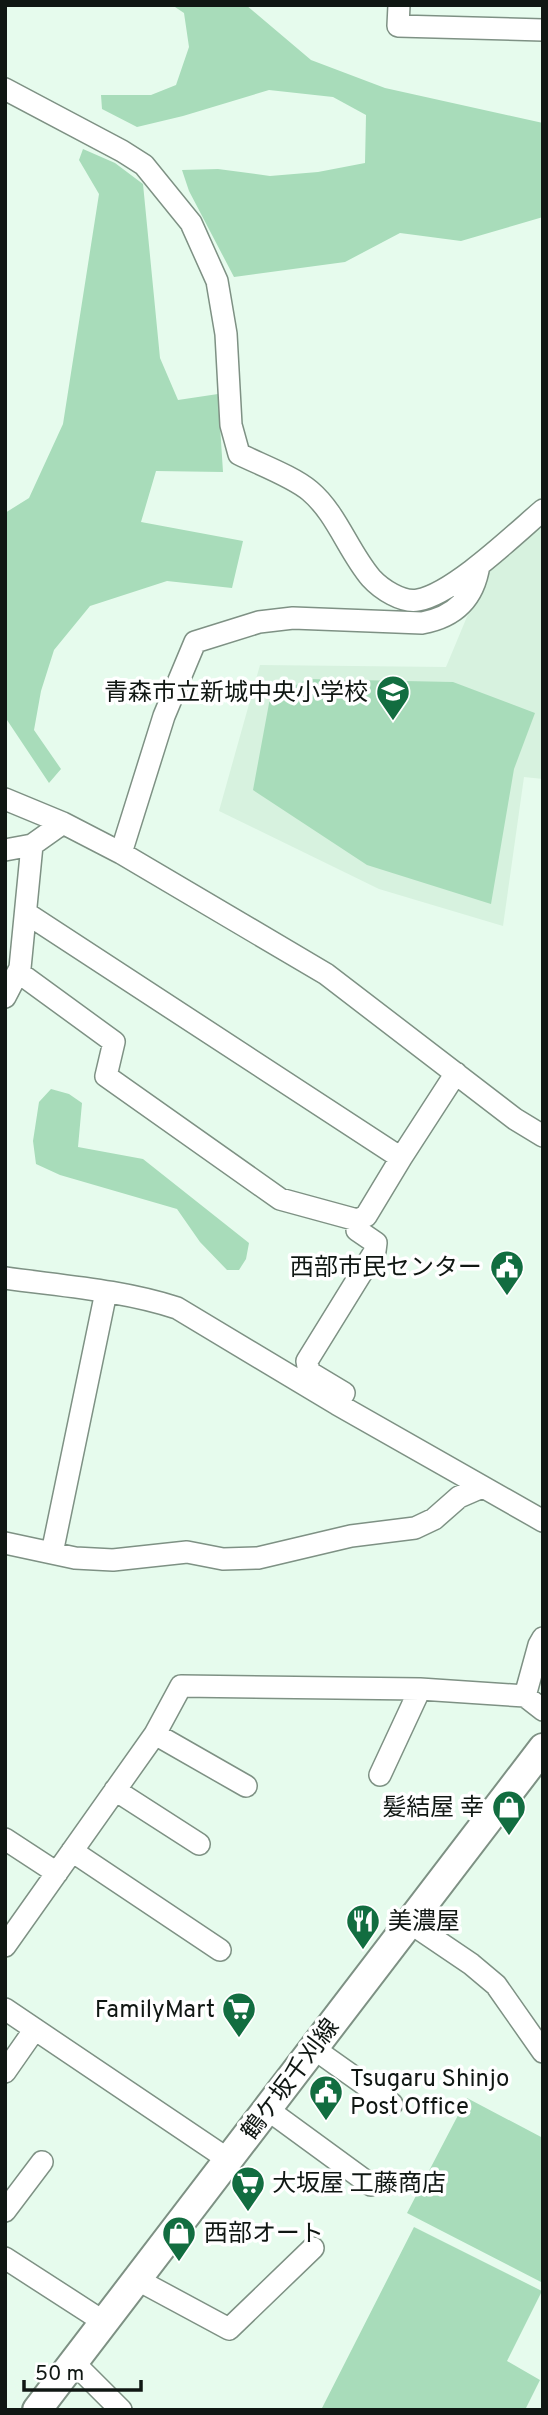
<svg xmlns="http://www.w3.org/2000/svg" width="548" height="2415" font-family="Overpass,'Noto Sans JP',sans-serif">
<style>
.built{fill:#d7f2df}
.green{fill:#a8dcba}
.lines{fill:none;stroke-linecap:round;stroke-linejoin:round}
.minor-casing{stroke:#7e9184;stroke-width:24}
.major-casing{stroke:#7e9184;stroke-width:32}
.minor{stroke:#fff;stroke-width:21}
.major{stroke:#fff;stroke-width:28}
.labels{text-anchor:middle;stroke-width:7;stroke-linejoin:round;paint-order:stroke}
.poi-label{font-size:24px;fill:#101713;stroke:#fff;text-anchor:end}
.street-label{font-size:24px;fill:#101713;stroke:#fff}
</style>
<rect width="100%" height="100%" fill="#e6fbed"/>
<!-- built -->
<path class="built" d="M543 519V779L524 777 503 926 379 889 219 811 260 665 446 667 489 564Z"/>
<!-- green -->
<path class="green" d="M172 5H246L311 60 385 88 543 123V217L461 241 400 233 345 262 234 277 189 191 182 170 218 169 270 176 318 172 365 163 366 115 333 97 269 90 183 116 137 127 102 109 101 95H151L176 85 189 47 184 13Z
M83 149 115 163 143 184 160 358 178 400 218 394 223 472 156 471 141 522 243 541 232 588 167 581 90 606 54 650 41 691 34 730 61 769 49 783 5 717V513L29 498 63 424 99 194 79 160Z
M308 679 453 682 535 713 514 769 491 904 367 865 253 790 270 698Z
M51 1089 69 1094 82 1103 78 1147 143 1159 249 1243 246 1259 239 1270H227L200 1242 177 1209 60 1175 36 1164 33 1141 39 1102Z
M467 2098 543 2138V2283L407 2213Z
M414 2227 542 2291 507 2361 540 2380 525 2410H321Z"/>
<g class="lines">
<!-- minor casing -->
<g class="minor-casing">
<path id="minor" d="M399 5 398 26 543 30
M5 89 122 151 144 165 191 223 217 281 226 334 231 425 239 454C259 464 294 477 310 491 337 514 348 551 371 578 381 589 402 603 418 600 453 594 515 534 543 510
M5 799 63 823 121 853 326 974 515 1119 543 1136
M5 850 32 845 63 823
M121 853 164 716 195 642 259 622 293 618 422 623C455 617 474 598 479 565
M26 913 401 1158
M18 972 114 1042 106 1076 280 1199 357 1220V1230L376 1243 375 1251 307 1361 309 1372 344 1393 337 1404
M5 997 20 968 32 845
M357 1220 366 1216 401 1158 456 1073
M5 1278C62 1286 122 1290 177 1308L337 1404 543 1521
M5 1543 75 1558 113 1560 187 1552 223 1559 258 1558 351 1536 415 1528 434 1519 459 1497 482 1487
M52 1553 106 1292
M525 1696 539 1645 543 1638
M155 1734 246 1786
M380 1775 420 1689
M115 1790 199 1844
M5 1839 57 1873
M72 1851 220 1950
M409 1922 471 1964 496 1985 543 2052
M5 1946 155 1734 181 1686 420 1689 525 1696 543 1710
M5 2009 229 2160
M313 2048 392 2104
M5 2072 35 2029
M267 2109 371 2185
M5 2211 42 2162
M5 2258 104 2322
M138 2280 229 2329 313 2248
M73 2362 121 2410"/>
</g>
<!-- major casing -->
<g class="major-casing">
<path id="major" d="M37 2410 543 1748"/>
</g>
<!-- minor -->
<use href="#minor" class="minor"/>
<!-- major -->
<use href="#major" class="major"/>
</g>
<!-- icons -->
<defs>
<g id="school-pin" transform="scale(1.75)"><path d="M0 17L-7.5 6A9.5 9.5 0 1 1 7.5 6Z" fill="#126d40" stroke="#fff"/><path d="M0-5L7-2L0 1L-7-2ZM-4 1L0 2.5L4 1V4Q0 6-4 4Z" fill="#fff"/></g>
<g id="civic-pin" transform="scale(1.75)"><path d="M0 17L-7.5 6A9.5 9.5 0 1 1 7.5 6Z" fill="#126d40" stroke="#fff"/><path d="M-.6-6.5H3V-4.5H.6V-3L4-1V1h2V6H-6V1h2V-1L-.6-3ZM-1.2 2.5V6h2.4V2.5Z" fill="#fff"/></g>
<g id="shop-pin" transform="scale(1.75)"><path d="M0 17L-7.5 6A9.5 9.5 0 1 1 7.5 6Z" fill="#126d40" stroke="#fff"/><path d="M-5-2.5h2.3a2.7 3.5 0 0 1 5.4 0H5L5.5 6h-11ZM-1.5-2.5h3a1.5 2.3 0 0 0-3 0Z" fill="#fff"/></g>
<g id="restaurant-pin" transform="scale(1.75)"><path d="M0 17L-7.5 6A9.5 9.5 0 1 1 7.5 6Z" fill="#126d40" stroke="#fff"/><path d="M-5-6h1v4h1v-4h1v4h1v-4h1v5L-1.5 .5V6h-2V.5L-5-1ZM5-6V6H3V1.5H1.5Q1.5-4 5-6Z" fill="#fff"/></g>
<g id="supermarket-pin" transform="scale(1.75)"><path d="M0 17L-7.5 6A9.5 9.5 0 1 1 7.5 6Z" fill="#126d40" stroke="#fff"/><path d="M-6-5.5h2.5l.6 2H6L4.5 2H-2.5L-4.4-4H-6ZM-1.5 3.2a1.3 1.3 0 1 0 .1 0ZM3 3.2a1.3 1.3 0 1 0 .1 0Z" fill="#fff"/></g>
</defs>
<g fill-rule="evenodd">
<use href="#school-pin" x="393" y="692"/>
<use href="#civic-pin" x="507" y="1267"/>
<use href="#shop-pin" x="509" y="1807"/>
<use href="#restaurant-pin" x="363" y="1921"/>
<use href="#supermarket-pin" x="239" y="2009"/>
<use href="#civic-pin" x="326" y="2092"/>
<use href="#supermarket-pin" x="248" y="2183"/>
<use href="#shop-pin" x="179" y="2233"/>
</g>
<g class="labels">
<!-- poi labels -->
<g class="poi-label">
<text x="368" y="700">青森市立新城中央小学校</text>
<text x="482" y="1275">西部市民センター</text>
<text x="484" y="1815">髪結屋 幸</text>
<text x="388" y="1929" text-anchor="start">美濃屋</text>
<text x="215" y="2017">FamilyMart</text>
<text x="350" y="2086" text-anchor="start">Tsugaru Shinjo<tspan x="350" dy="28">Post Office</tspan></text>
<text x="272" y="2191" text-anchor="start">大坂屋 工藤商店</text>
<text x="204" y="2241" text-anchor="start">西部オート</text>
</g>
<!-- street labels -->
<g class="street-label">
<text transform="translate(290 2079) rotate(-53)" y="8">鶴ケ坂千刈線</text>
</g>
</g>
<!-- border -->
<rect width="548" height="2415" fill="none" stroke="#101713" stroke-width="14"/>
<!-- scale -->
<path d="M24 2380v10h117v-10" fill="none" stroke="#101713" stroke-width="3.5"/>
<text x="35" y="2380" font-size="21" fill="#101713" stroke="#ffffff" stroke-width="5" paint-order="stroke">50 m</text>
</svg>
